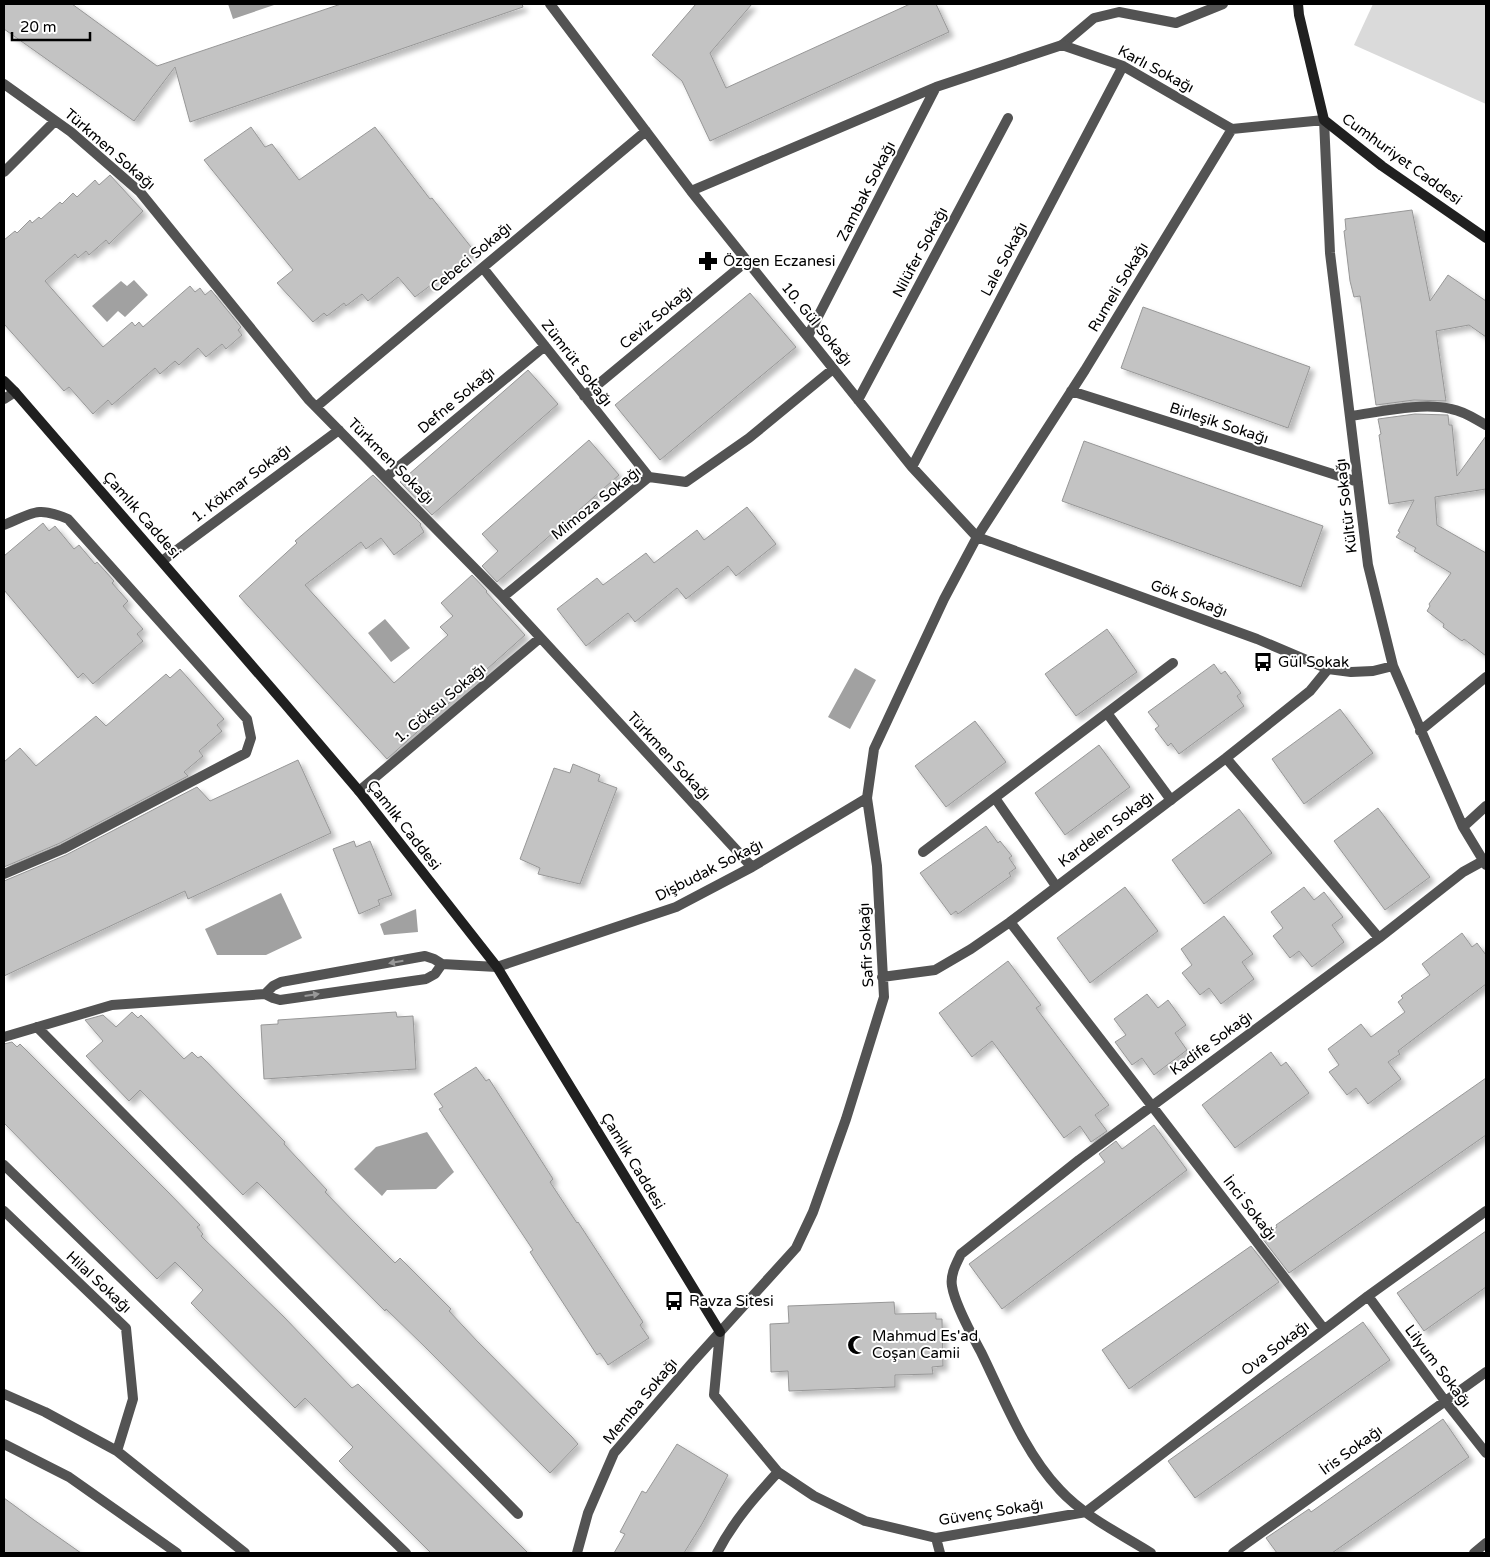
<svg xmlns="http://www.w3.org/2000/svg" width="1490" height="1557" font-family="'Varela Round',sans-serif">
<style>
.green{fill:#dadada}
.water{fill:#a1a1a1}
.building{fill:#c3c3c3;stroke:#979797;filter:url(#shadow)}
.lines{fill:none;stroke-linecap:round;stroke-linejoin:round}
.lane{stroke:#535353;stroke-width:10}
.street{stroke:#535353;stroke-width:10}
.secondary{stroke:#202020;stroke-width:10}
.oneway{fill:#989898}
.labels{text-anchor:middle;stroke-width:4;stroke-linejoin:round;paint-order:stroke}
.street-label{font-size:15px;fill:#000;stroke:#fff}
.poi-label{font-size:15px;fill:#000;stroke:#fff;text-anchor:start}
</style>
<defs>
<filter id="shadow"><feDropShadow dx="4.5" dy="4.5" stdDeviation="2.5" flood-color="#0004"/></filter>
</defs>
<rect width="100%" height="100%" fill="#fff"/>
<!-- green -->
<path class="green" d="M1373 4H1486V104L1354 45Z"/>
<!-- water -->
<path class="water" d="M228 4H277L233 19Z
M134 280 148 295 125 317 118 311 107 322 92 306 121 281 127 286Z
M385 619 410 648 391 662 368 633Z
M855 668 876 680 850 729 828 717Z
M281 893 302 938 266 955H217L205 929Z
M416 909 418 932 384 935 380 924Z
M427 1132 454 1172 436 1189 387 1190 382 1196 354 1169 376 1147Z"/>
<!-- building -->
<path class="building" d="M4 4H72L157 66 341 4H522L523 7 190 122 175 67 134 121 4 29Z
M696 4H752L710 53 726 88 910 4H936L949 32 710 141 682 81 652 55Z
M251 127 265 147 272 144 299 180 375 127 430 199 432 198 475 252 415 297 398 277 368 301 362 294 346 306 344 303 327 316 324 313 313 322 277 283 293 270 204 160Z
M110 175 143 211 109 244 106 240 89 255 86 251 78 258 75 254 45 281 103 347 132 322 135 326 139 322 143 327 190 286 195 292 200 288 205 295 211 290 241 327 238 330 242 335 226 349 222 344 206 357 198 348 179 365 175 361 160 374 155 368 112 405 108 400 93 414 69 387 64 391 4 324V240L15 231 17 233 30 220 32 223 39 217 41 219 60 202 62 204 73 193 77 197 95 180 99 185Z
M1412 210 1430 301 1448 275 1486 301V337L1469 325 1436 331 1446 401 1414 400 1376 405 1360 296 1354 297 1350 281 1344 231 1346 230 1345 219Z
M750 293 796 347 660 460 615 405Z
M1143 307 1310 367 1288 428 1121 368Z
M528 370 558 404 432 515 400 482Z
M1415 414 1448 415 1449 425H1452L1457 476 1486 436V489L1435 497 1437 525 1486 553V656L1464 639 1462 641 1443 627 1444 624 1427 611 1430 606 1429 604 1451 573 1414 551 1416 548 1396 537 1400 532 1398 531 1414 500 1389 504 1379 435 1381 434 1378 419Z
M589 440 619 475 497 582 482 566 498 551 482 534Z
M1084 441 1323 526 1301 587 1062 501Z
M373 475 421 524 420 525 424 532 394 555 381 538 366 549 361 542 305 585 394 683 448 635 440 627 453 616 441 603 472 575 487 591 486 592 525 635 387 759 239 596 297 543 295 541Z
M747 507 776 544 736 576 728 566 686 599 677 588 635 622 628 613 586 646 557 609 597 578 603 585 646 553 654 563 697 530 704 540Z
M43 523 49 531 55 526 74 549 79 545 95 564 97 562 114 581 112 583 128 601 123 606 143 629 137 634 143 641 93 684 83 673 78 678 4 590V556Z
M1107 629 1137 672 1076 716 1045 674Z
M1214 664 1221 674 1225 671 1241 693 1237 696 1244 706 1179 754 1171 743 1168 746 1155 729 1159 726 1148 712Z
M180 669 224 719 217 725 222 731 199 751 203 756 184 772 188 776 60 843 4 867V762L20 748 36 766 96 716 106 726 166 674 170 678Z
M1340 709 1373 753 1304 804 1272 759Z
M975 721 1006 762 946 807 915 766Z
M1099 745 1130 787 1065 835 1035 793Z
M298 760 331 833 188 899 185 891 4 976V881L66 855 197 787 210 801Z
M573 764 600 775 598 781 617 788 580 884 538 874 540 868 520 859 554 768 570 773Z
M1378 808 1430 877 1385 910 1334 841Z
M1239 809 1272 853 1204 904 1172 860Z
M986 826 998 843 1000 841 1012 856 1009 858 1016 868 1009 873 1011 876 958 914 956 911 951 915 920 873Z
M354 841 356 847 370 841 392 895 378 900 380 905 359 914 333 849Z
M1125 887 1158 931 1090 983 1057 938Z
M1304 887 1314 900 1324 892 1343 917 1332 925 1344 942 1312 967 1299 951 1290 958 1273 936 1283 928 1271 912Z
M1224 916 1253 954 1242 962 1254 979 1221 1004 1209 988 1200 995 1182 973 1192 965 1181 949Z
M1462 933 1472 947 1477 943 1486 955V984L1398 1051 1400 1054 1388 1062 1401 1079 1368 1104 1356 1088 1347 1095 1329 1072 1339 1065 1328 1049 1361 1024 1371 1037 1405 1012 1398 1002 1403 998 1401 996 1430 975 1422 964Z
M1008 961 1041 1005 1036 1008 1109 1105 1095 1115 1107 1131 1091 1142 1080 1126 1064 1138 992 1041 972 1057 939 1013Z
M1147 994 1158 1008 1168 1000 1186 1025 1175 1033 1187 1050 1154 1075 1142 1058 1132 1065 1115 1042 1126 1035 1114 1019Z
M132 1012 138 1018 141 1015 184 1059 192 1052 198 1058 201 1056 285 1142 284 1144 327 1190 325 1192 356 1224 395 1263 400 1258 451 1309 449 1311 478 1342 572 1437 578 1444 550 1473 426 1348 386 1309 385 1311 257 1182 243 1195 140 1090 129 1101 86 1056 103 1041 85 1020 103 1015 116 1027Z
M396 1012 397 1017 413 1016 416 1069 264 1079 261 1025 278 1024V1020Z
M12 1042 17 1047 20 1044 169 1193 200 1225 197 1227 203 1234 201 1236 284 1317 352 1388 358 1384 528 1553H431L339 1461 353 1447 305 1398 295 1408 191 1303 203 1290 175 1262 157 1279 4 1123V1044Z
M1271 1052 1281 1066 1286 1062 1309 1093 1235 1148 1202 1105Z
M476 1067 486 1081 489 1079 553 1179 550 1182 577 1223 578 1222 643 1322 640 1325 649 1338 608 1365 600 1353 597 1355 530 1252 533 1250 439 1109 443 1107 434 1094Z
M1486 1078V1135L1289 1273 1262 1238 1277 1227 1276 1225Z
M1154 1125 1187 1170 1002 1309 969 1264 1105 1162 1099 1154 1116 1141 1122 1149Z
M1486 1231V1287L1424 1331 1397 1293Z
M1251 1246 1279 1282 1129 1389 1102 1350Z
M894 1302 895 1314 936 1313V1319H942L943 1366 932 1367 933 1374 895 1375V1387L789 1391 788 1371 771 1372 770 1324 789 1323 788 1306Z
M1363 1322 1390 1360 1195 1498 1168 1461Z
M1443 1419 1469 1457 1332 1553H1277L1266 1538 1309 1509 1311 1512Z
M677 1444 728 1475 702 1524 684 1553H614L625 1534 620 1532 642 1491 646 1493Z
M4 1498 34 1520 81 1553H4Z"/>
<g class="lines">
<!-- lane -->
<path class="lane" d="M1062 45 1094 18 1119 12 1176 23 1223 4
M1107 713 1171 800
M995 798 1056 886
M923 852 1173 663"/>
<!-- street -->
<path class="street" d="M550 4 691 191 912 467 977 537 1257 639 1328 669 1351 672 1373 671 1393 666
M4 84 71 132 140 192 309 400 503 597 752 867
M4 172 55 121
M691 191 936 87 1062 45 1123 66 1232 129
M483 268 649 477
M808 336 936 87
M1071 391 1358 482
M584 396 747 261
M4 399 15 392
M858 400 1008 118
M316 407 646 131
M1350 416C1380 412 1422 402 1451 409 1464 411 1475 419 1486 425
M912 467 1123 66
M386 477 545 346
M4 525C33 513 37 506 68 519L247 719 251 738 246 753 63 849 4 874
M162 561 339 430
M503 597 649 477 686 482 749 438 833 369
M1420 731 1486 677
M1226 758 1379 938
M359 791 540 638
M1463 827 1486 806
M1010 922 1324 1329
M882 977 935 970 971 949 1010 922 1226 758 1310 691 1328 669
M265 994 273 986 281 982 425 956 434 959 442 964 497 967 676 907 752 867 867 798
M37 1027 518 1514
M4 1037 112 1005 265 994 273 998 280 1000 426 979 435 974 442 964
M4 1165 406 1553
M4 1211 126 1328 133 1399 117 1451
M1368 1296 1445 1401 1486 1453
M720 1332 714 1395 778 1472 814 1496 865 1521 936 1538 1086 1512 1368 1296 1486 1211
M4 1394 45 1412 117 1451 245 1553
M4 1444 69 1477 177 1553
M936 1538 940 1553
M577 1553 588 1513 614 1453 691 1364 796 1248 813 1212 846 1119 884 997 877 866 867 798 874 749 944 599 977 537 1085 370 1232 129 1324 120 1330 253 1368 565 1393 666 1463 827 1486 865
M717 1553C733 1522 754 1498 778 1472
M1151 1553C1121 1534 1085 1517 1060 1490 1024 1452 1004 1399 981 1352 972 1335 955 1305 952 1286 950 1275 956 1264 961 1254L1079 1160 1379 938 1463 872 1483 861
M1233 1553 1486 1372
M1474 1553 1486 1543"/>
<!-- secondary -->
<path class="secondary" d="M1298 4 1299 15 1324 120 1382 166 1486 238
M4 381 15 392 285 704 359 791 497 967 720 1332"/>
</g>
<!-- one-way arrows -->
<defs><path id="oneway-solid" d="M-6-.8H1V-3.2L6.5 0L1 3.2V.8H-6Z" transform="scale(1.25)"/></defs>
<g class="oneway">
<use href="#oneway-solid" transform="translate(396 962) rotate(170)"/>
<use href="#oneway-solid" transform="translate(312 995) rotate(-8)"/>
</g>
<!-- icons -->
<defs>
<g id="pharmacy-bare" transform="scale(1.5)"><path d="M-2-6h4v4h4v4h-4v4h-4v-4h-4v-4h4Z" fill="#000" stroke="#fff" stroke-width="2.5" paint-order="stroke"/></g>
<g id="bus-bare" transform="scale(1.5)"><path d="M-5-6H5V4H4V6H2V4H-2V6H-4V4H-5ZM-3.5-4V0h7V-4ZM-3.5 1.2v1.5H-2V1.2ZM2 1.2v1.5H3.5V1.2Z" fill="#000" stroke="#fff" stroke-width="2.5" paint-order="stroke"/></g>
<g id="mosque-bare" transform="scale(1.5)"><path d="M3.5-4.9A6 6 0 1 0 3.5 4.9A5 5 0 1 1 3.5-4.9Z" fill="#000" stroke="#fff" stroke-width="2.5" paint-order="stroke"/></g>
</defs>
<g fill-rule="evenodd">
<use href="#pharmacy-bare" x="708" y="261"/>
<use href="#bus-bare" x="1263" y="662"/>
<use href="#bus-bare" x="674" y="1301"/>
<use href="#mosque-bare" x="857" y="1345"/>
</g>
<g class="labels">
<!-- street labels -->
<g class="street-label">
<text transform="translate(1156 69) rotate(28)" y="5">Karlı Sokağı</text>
<text transform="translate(110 149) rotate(41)" y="5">Türkmen Sokağı</text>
<text transform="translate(1402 159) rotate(36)" y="5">Cumhuriyet Caddesi</text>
<text transform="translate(866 191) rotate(-63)" y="5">Zambak Sokağı</text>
<text transform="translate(920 252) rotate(-62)" y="5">Nilüfer Sokağı</text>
<text transform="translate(471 257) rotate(-40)" y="5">Cebeci Sokağı</text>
<text transform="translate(1004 259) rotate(-62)" y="5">Lale Sokağı</text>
<text transform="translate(1118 287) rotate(-59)" y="5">Rumeli Sokağı</text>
<text transform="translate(656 317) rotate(-40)" y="5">Ceviz Sokağı</text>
<text transform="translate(817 324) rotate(51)" y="5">10. Gül Sokağı</text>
<text transform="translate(577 363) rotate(52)" y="5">Zümrüt Sokağı</text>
<text transform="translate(456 400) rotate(-40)" y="5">Defne Sokağı</text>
<text transform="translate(1219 423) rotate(18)" y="5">Birleşik Sokağı</text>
<text transform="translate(391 461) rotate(45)" y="5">Türkmen Sokağı</text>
<text transform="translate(241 483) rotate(-37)" y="5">1. Köknar Sokağı</text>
<text transform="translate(596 503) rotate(-38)" y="5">Mimoza Sokağı</text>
<text transform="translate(1346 506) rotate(-97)" y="5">Kültür Sokağı</text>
<text transform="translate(142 515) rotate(49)" y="5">Çamlık Caddesi</text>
<text transform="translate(1189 598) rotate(20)" y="5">Gök Sokağı</text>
<text transform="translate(440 703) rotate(-40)" y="5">1. Göksu Sokağı</text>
<text transform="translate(669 756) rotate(47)" y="5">Türkmen Sokağı</text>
<text transform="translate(404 825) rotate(52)" y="5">Çamlık Caddesi</text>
<text transform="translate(1106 829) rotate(-37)" y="5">Kardelen Sokağı</text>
<text transform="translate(709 870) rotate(-27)" y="5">Dişbudak Sokağı</text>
<text transform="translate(866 945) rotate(-93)" y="5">Safir Sokağı</text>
<text transform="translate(1211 1043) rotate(-36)" y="5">Kadife Sokağı</text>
<text transform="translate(633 1161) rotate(59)" y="5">Çamlık Caddesi</text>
<text transform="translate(1250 1208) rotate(52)" y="5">İnci Sokağı</text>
<text transform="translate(99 1282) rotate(43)" y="5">Hilal Sokağı</text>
<text transform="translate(1275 1348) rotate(-37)" y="5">Ova Sokağı</text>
<text transform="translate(1438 1366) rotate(53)" y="5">Lilyum Sokağı</text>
<text transform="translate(640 1401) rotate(-50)" y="5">Memba Sokağı</text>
<text transform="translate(1351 1450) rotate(-36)" y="5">İris Sokağı</text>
<text transform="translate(991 1512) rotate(-9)" y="5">Güvenç Sokağı</text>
</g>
<!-- poi labels -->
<g class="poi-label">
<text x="723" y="266">Özgen Eczanesi</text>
<text x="1278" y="667">Gül Sokak</text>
<text x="689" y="1306">Ravza Sitesi</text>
<text x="872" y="1341">Mahmud Es'ad<tspan x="872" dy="17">Coşan Camii</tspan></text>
</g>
</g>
<!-- border -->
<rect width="1490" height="1557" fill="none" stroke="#000000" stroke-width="10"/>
<!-- scale -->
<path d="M12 32v8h78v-8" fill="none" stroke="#000000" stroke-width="2.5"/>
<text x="20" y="32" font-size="15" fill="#000000" stroke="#ffffff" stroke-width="4" paint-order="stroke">20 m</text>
</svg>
